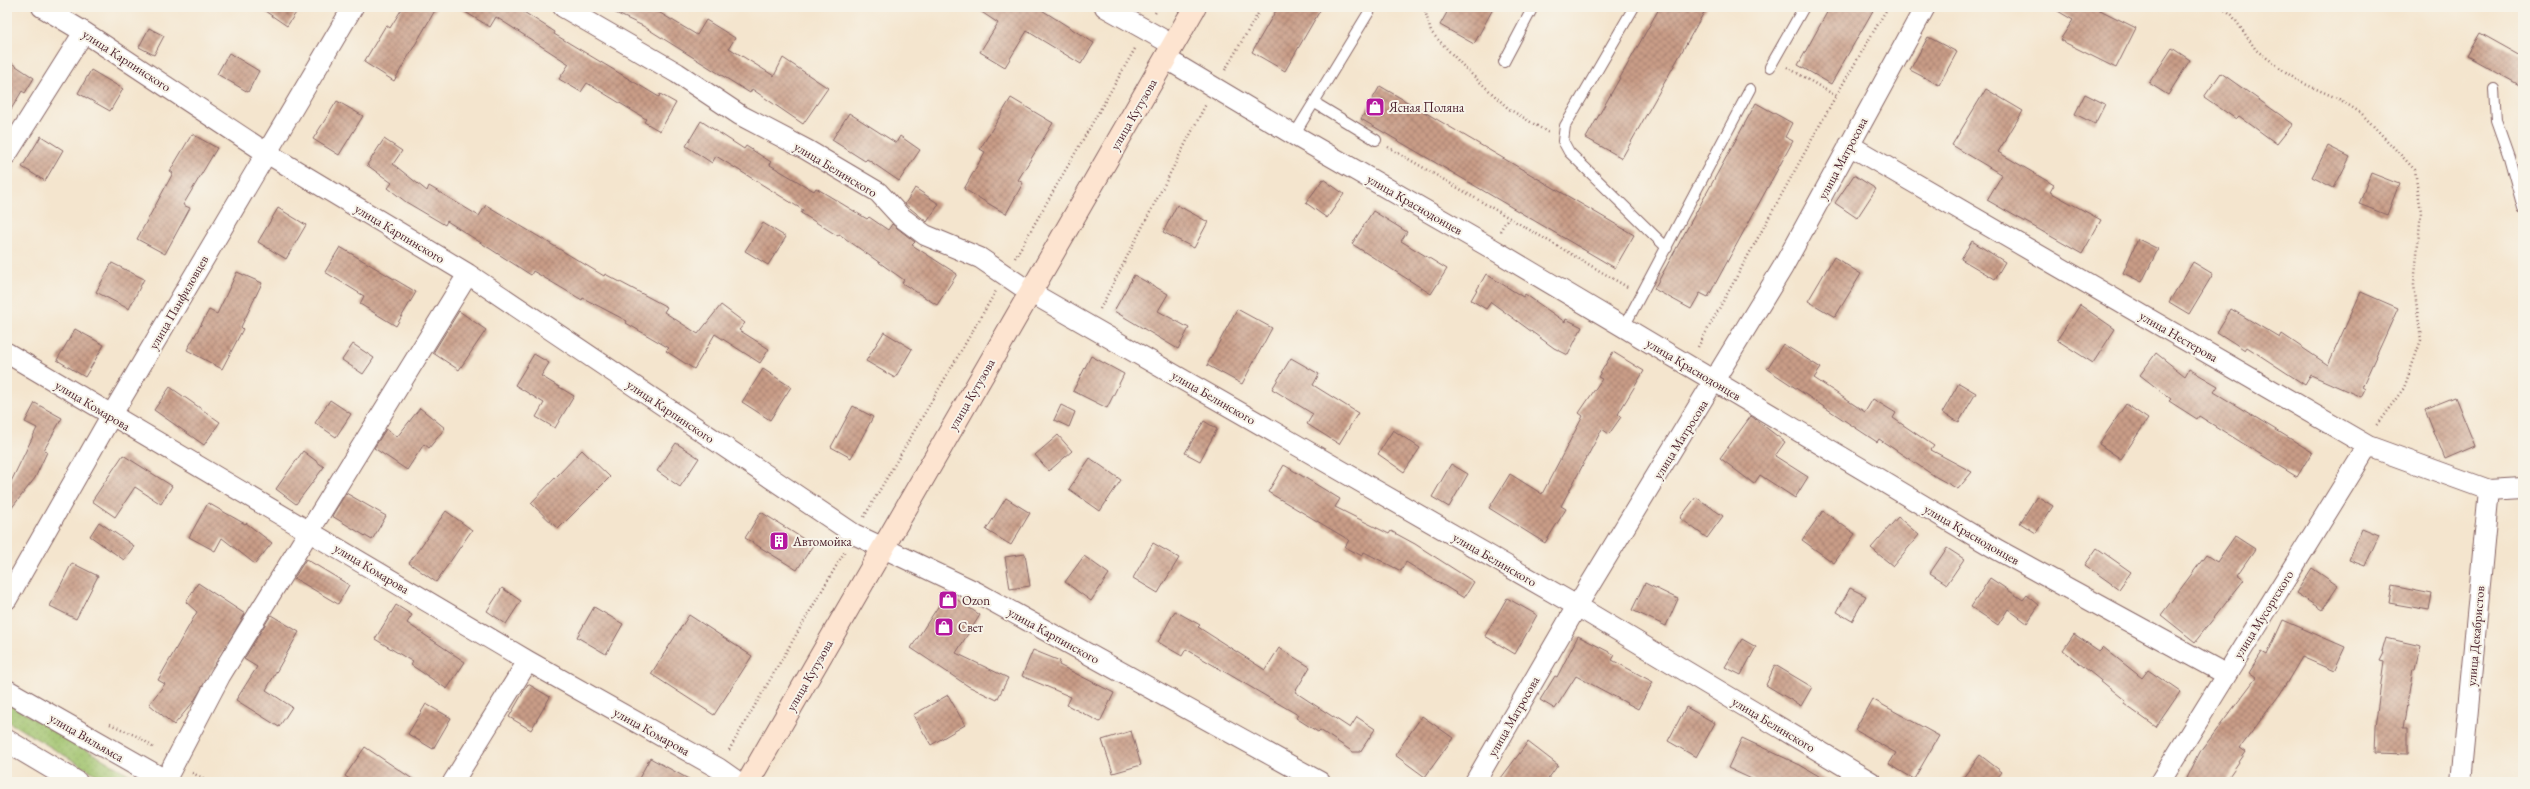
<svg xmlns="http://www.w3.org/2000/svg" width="2530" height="789" font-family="'EB Garamond',serif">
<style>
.grass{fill:url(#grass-dots);stroke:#75714c}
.building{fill:url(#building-cross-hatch)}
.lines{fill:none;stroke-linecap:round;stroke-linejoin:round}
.service-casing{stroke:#866464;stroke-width:12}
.minor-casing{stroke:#866464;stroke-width:22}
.tertiary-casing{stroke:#866464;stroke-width:24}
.secondary-casing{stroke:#866464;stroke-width:24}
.path{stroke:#866464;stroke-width:2.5;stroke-dasharray:1 3;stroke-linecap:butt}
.service{stroke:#fff;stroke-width:10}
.minor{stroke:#fff;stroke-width:20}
.tertiary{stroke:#fff;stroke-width:22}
.secondary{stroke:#fde4d0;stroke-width:22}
.labels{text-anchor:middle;stroke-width:4;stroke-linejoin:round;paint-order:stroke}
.street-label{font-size:13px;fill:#4a1f2b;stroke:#f7f3e8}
.poi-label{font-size:13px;fill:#4a1f2b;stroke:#f7f3e8;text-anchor:start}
</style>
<defs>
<pattern id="grass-dots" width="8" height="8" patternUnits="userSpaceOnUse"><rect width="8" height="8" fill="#a0c36d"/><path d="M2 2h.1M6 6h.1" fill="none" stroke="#8ba75f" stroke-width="1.8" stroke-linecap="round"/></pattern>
<pattern id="building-cross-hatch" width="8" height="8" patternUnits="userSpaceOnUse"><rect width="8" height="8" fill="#c99d87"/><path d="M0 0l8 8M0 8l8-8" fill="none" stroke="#a57f6f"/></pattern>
</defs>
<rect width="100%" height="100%" fill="#f7f3e8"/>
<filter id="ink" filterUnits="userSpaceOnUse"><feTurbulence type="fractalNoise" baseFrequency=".025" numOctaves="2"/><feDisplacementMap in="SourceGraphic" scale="8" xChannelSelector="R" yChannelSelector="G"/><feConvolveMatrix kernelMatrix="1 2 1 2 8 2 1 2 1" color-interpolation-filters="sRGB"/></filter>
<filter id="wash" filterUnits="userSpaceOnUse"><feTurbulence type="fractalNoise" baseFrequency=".012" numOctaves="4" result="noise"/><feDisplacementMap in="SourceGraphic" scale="16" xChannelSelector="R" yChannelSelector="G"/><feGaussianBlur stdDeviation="0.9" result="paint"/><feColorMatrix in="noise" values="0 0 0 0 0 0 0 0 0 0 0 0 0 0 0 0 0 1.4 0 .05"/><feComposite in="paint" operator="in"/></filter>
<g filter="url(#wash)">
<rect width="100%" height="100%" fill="#f4e5ce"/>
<!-- grass -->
<path class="grass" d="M7 703 142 782H109L7 721Z"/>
<g id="blocks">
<!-- building -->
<path class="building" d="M259 7H300L287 26Z
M403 7H437L394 81 364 62 386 25 390 28Z
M457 7H516L555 32 554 34 659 97 660 94 676 103 660 131 644 122 646 119 587 83 581 92 559 79 569 64 496 17 490 27Z
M603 7H650L697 35 706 20 735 38 729 48 774 76 783 58 828 88 803 124 752 89 750 93 643 26Z
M974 7H1037L1094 43 1081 64 1027 31 1005 67 980 52 998 23Z
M1278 7H1322L1285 71 1252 52Z
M1450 7H1494L1474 44 1440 25Z
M1660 7H1707L1622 158 1586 138Z
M1830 7H1875L1831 84 1798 65Z
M2051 7H2094L2136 28 2116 68 2060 40 2073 20Z
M149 28 164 36 154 55 139 47Z
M2480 33 2523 57V87L2467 56Z
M1928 37 1957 52 1939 85 1910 70Z
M2172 48 2190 60 2168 95 2149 83Z
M229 53 259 71 248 92 217 74Z
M7 60 34 78 25 93 22 91 7 116Z
M91 70 123 89 110 111 78 93Z
M2221 73 2293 124 2277 144 2239 116 2236 119 2204 97Z
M1380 86 1634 235 1615 268 1361 119Z
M1986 89 2023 111 1998 152 2054 185 2050 192 2101 220 2082 254 1987 200 2002 175 1952 145Z
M2085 94 2105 104 2095 124 2075 114Z
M1011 98 1053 123 1018 180 1023 183 1006 214 964 189 985 152 980 149Z
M337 101 363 116 339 155 313 139Z
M1756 103 1792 123 1785 137 1793 141 1708 297 1700 293 1691 309 1654 289Z
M849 113 896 143 900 136 920 150 899 181 867 159 865 161 832 140Z
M701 121 744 149 746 146 771 162 770 165 814 191 816 188 867 219 869 217 888 230 892 224 915 242 912 245 957 274 937 305 902 283 904 280 839 234 838 236 801 213 803 210 716 156 712 163 686 146Z
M192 134 217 148 183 205 190 208 165 254 137 239 173 173 170 171Z
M41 136 63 150 45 181 22 167Z
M384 139 402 151 393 164 427 191 429 186 479 216 486 205 604 276 605 274 667 307 664 312 698 334 721 305 745 323 739 330 769 349 760 363 715 334 694 369 666 351 669 348 626 323 627 321 583 298 582 300 533 271 531 275 447 221 445 225 406 202 388 188 392 183 367 165Z
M2328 146 2350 157 2334 188 2312 177Z
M2371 173 2399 184 2387 215 2359 204Z
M1854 175 1876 189 1857 218 1835 203Z
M1323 179 1344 194 1327 218 1306 203Z
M915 188 939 204 927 222 905 204Z
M1177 205 1208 222 1194 248 1163 232Z
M278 208 306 225 286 259 258 242Z
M1373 211 1407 232 1401 241 1447 269 1431 294 1352 244Z
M763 223 786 237 768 265 745 251Z
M2138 239 2158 249 2142 282 2123 273Z
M1972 241 2005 262 1995 279 1961 259Z
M340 247 416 292 396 326 360 304 364 296 325 272Z
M1834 257 1861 274 1835 317 1808 301Z
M2193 262 2213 274 2189 314 2169 302Z
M112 263 144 279 129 309 96 292Z
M237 272 262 283 241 327 243 329 222 369 187 350 209 310 217 314Z
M1486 274 1523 297 1525 294 1565 322 1566 319 1582 327 1568 355 1554 348 1491 302 1486 309 1471 300Z
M1134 275 1168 294 1158 311 1189 328 1178 349 1114 311Z
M2361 292 2398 308 2362 387 2365 389 2361 397 2311 375 2305 385 2247 347 2245 350 2217 332 2231 309 2280 338 2282 334 2328 365Z
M2080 305 2115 329 2093 363 2057 340Z
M1237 309 1272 328 1242 384 1207 365Z
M459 311 486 330 459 370 433 353Z
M75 329 104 345 85 377 57 360Z
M884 332 912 349 895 378 866 361Z
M353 344 374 358 363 374 342 360Z
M1783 344 1821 368 1814 378 1865 412 1873 399 1896 413 1893 418 1934 446 1931 450 1972 472 1958 489 1936 477 1879 439 1877 442 1767 369Z
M1613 352 1644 371 1618 414 1621 417 1609 434 1602 429 1561 506 1566 509 1545 543 1489 508 1510 474 1542 494 1583 416 1579 413 1602 379 1598 377Z
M2156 353 2185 376 2189 369 2218 386 2214 392 2312 452 2297 477 2199 416 2197 419 2169 401 2171 399 2140 375Z
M534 354 549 363 541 376 574 396 555 428 536 417 544 403 515 385Z
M1091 356 1124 374 1107 408 1073 391Z
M1291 358 1319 374 1313 385 1358 413 1339 444 1307 424 1313 414 1272 389Z
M763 369 791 387 770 420 742 402Z
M1959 383 1976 393 1959 422 1942 413Z
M170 387 220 422 204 445 154 410Z
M2455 397 2475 446 2445 459 2425 409Z
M330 400 351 414 336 437 315 423Z
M35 403 62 418 44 450 47 452 35 478 7 514V490L37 428 25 422Z
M2126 404 2148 419 2121 459 2099 444Z
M1061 405 1075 412 1069 427 1054 420Z
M853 406 873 417 851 458 831 447Z
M420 408 445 428 429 448 424 444 407 470 374 448 386 429 397 437Z
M1751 416 1785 442 1775 456 1808 477 1795 498 1760 475 1754 484 1720 458Z
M1204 421 1217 429 1200 461 1185 453Z
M1393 430 1420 448 1404 472 1378 454Z
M1058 435 1072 451 1049 471 1035 455Z
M676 443 699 458 680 487 657 471Z
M582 450 610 477 558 529 531 503Z
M303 451 324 467 296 504 276 489Z
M123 455 172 486 161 504 135 487 115 517 92 501Z
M1090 458 1121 480 1100 511 1069 489Z
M1451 464 1468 474 1449 507 1432 497Z
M1284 465 1340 499 1335 507 1389 534 1391 531 1415 544 1474 582 1464 598 1406 562 1401 571 1364 552 1362 556 1345 547 1349 540 1268 492Z
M346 493 386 516 372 540 332 516Z
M2037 496 2053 506 2036 533 2020 523Z
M1696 497 1723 516 1707 538 1680 518Z
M1006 498 1030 513 1011 545 986 530Z
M208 503 245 524 246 523 272 543 255 564 222 538 215 551 189 537Z
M446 511 472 530 436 582 409 563Z
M1823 511 1855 534 1834 563 1802 540Z
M761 512 813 545 797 570 745 538Z
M1898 517 1919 535 1893 566 1871 548Z
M99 522 134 546 124 560 90 536Z
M2362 528 2379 535 2365 566 2349 560Z
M2235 536 2255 549 2237 575 2244 580 2195 642 2161 615 2206 555 2217 562Z
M1153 543 1179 558 1158 593 1133 578Z
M1947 548 1964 559 1947 584 1930 573Z
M2097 548 2131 572 2119 589 2085 565Z
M1025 554 1030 586 1010 589 1005 557Z
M1084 556 1109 574 1091 601 1065 582Z
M306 559 349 585 338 604 294 578Z
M72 563 98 576 76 619 50 606Z
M2312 568 2338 586 2322 610 2296 593Z
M1990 578 2023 600 2027 595 2039 605 2027 623 2008 609 1998 625 1971 607Z
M198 583 245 614 194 701 174 725 149 704 165 684 158 680 197 612 186 602Z
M1645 583 1678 599 1666 626 1632 610Z
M2392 586 2432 594 2429 610 2389 603Z
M502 588 521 601 506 624 487 611Z
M1850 588 1866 596 1852 621 1837 612Z
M947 593 980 615 956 653 1008 678 997 700 968 686 911 648Z
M1507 598 1537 615 1515 654 1485 636Z
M396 605 412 615 407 623 465 662 447 689 411 665 413 662 375 639Z
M594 607 623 624 606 654 577 637Z
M1175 611 1200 625 1198 627 1265 670 1279 648 1310 667 1295 692 1350 728 1357 717 1375 729 1360 752H1353L1320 730 1318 732 1296 718 1298 715 1186 649 1182 656 1158 642Z
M271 615 299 632 266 690 292 707 279 727 236 700 257 667 244 659Z
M689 615 752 656 714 715 651 674Z
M2283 620 2345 647 2334 671 2302 657 2280 694 2240 748 2246 752 2225 782H2185L2200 752 2256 678 2249 673 2262 652 2267 655Z
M2074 634 2099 651 2103 647 2142 678 2148 670 2180 692 2156 727 2124 704 2126 701 2063 650Z
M1578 636 1615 655 1612 660 1653 682 1638 709 1576 676 1555 709 1540 700 1555 676 1557 677Z
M2386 638 2421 646 2416 669H2413L2403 728H2408V754L2374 753 2375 727 2384 662 2380 661 2384 653 2382 652Z
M1742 639 1756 647 1741 675 1725 667Z
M1033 650 1060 661 1059 665 1114 693 1100 722 1067 705 1071 697 1022 676Z
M1775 665 1812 687 1801 706 1766 685Z
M528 684 550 697 531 730 509 717Z
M948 695 965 725 931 745 913 715Z
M1872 699 1939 736 1914 779 1889 764 1896 753 1855 730Z
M426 704 451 718 433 749 408 734Z
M1686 707 1715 723 1696 757 1668 741Z
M1422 716 1453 738 1425 777 1395 755Z
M1131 731 1141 765 1113 773 1102 740Z
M1742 738 1800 765 1829 782H1758L1728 768Z
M1528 742 1558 765 1546 782H1498Z
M365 747 417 782H354L345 776Z
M1980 755 2002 772 1994 782H1960Z
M650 758 694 782H637Z"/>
</g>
</g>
<g filter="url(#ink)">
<use href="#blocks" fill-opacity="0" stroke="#866464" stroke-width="1"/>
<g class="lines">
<!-- service casing -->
<g class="service-casing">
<path id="service" d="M1634 7 1565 126 1563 141 1569 152 1667 248
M1504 62 1533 7
M1770 67 1804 7
M2494 89 2496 120 2509 157 2523 208
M1315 103 1376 140
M1294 135 1372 7
M1624 327 1750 89"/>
</g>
<!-- minor casing -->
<g class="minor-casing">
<path id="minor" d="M42 7 84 32 265 152 468 274 854 534 976 592 1320 782
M563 7 677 73 740 115 807 150 878 192 901 217 925 235 980 258 1030 292 1577 606 1871 782
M1105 7 1173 45
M1165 58 1294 135 1491 248 1998 550 2225 674
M1849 145 2368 446 2489 490 2523 488
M7 154 84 32
M7 353 528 661 718 768 738 782
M7 599 111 416 353 7
M165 781 220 676 468 274
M453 782 528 661
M1475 782 1577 606 1783 267 1925 7
M2160 782 2368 446
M2461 782 2489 490"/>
</g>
<!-- tertiary casing -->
<g class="tertiary-casing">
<path id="tertiary" d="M7 691 167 782
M7 741 76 782"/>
</g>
<!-- secondary casing -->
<g class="secondary-casing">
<path id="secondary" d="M748 782 1195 7"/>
</g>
<!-- path -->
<path class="path" d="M1424 7 1431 32 1467 70 1509 109 1549 133
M2222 7 2232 15 2256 50 2298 81 2339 99 2361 113 2415 170 2421 212 2414 285 2421 340 2404 388 2375 427
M1155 13 1159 7
M1787 67 1836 96
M1225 70 1262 7
M1388 147 1629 288
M1500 231 1508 218
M1015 258 1136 47
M1100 309 1206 104
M1698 347 1833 101 1888 7
M864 517 996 291
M110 724 141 738 155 749
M729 750 845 551
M192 773 212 782"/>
<!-- service -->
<use href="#service" class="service"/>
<!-- minor -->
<use href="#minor" class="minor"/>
<!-- tertiary -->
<use href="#tertiary" class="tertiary"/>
<!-- secondary -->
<use href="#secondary" class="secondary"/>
</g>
</g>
<!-- icons -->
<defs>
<g id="shop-square" transform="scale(1)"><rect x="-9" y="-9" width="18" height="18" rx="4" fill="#b5179e" stroke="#f7f3e8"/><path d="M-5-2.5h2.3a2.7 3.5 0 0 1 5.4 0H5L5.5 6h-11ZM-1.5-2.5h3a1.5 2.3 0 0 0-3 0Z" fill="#fff"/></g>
<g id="building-square" transform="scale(1)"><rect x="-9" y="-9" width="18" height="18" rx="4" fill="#b5179e" stroke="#f7f3e8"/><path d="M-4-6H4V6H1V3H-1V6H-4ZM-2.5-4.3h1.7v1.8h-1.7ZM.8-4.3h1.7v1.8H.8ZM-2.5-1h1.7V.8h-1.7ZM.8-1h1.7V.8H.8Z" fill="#fff"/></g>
</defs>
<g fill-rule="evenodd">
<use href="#shop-square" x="1375" y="107"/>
<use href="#building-square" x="779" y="541"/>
<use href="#shop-square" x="948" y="600"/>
<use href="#shop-square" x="944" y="627"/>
</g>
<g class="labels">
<!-- street labels -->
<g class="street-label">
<text transform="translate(127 60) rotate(33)" y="5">улица Карпинского</text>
<text transform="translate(1133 114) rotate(-60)" y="5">улица Кутузова</text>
<text transform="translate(1842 158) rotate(-62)" y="5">улица Матросова</text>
<text transform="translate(836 169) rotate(31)" y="5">улица Белинского</text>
<text transform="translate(1415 204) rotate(30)" y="5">улица Краснодонцев</text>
<text transform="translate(400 233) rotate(31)" y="5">улица Карпинского</text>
<text transform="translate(178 302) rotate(-60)" y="5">улица Панфиловцев</text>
<text transform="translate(2179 336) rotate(30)" y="5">улица Нестерова</text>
<text transform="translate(1694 369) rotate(31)" y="5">улица Краснодонцев</text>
<text transform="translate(971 394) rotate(-60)" y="5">улица Кутузова</text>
<text transform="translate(1214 397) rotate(30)" y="5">улица Белинского</text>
<text transform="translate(93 405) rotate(31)" y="5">улица Комарова</text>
<text transform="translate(671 411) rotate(34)" y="5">улица Карпинского</text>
<text transform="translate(1680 439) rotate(-58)" y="5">улица Матросова</text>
<text transform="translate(1972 534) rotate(30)" y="5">улица Краснодонцев</text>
<text transform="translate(1495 559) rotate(30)" y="5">улица Белинского</text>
<text transform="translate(372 568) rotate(31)" y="5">улица Комарова</text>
<text transform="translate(2263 614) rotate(-58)" y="5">улица Мусоргского</text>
<text transform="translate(1054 635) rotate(29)" y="5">улица Карпинского</text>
<text transform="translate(2475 636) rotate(-85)" y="5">улица Декабристов</text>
<text transform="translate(809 675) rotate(-60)" y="5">улица Кутузова</text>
<text transform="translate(1513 716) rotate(-60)" y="5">улица Матросова</text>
<text transform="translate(1774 724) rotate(31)" y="5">улица Белинского</text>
<text transform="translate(652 731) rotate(29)" y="5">улица Комарова</text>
<text transform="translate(87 737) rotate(30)" y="5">улица Вильямса</text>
</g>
<!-- poi labels -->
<g class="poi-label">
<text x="1389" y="112">Ясная Поляна</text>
<text x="793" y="546">Автомойка</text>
<text x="962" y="605">Ozon</text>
<text x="958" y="632">Свет</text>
</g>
</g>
<!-- margin -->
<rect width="2530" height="789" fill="none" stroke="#f7f3e8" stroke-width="24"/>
</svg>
